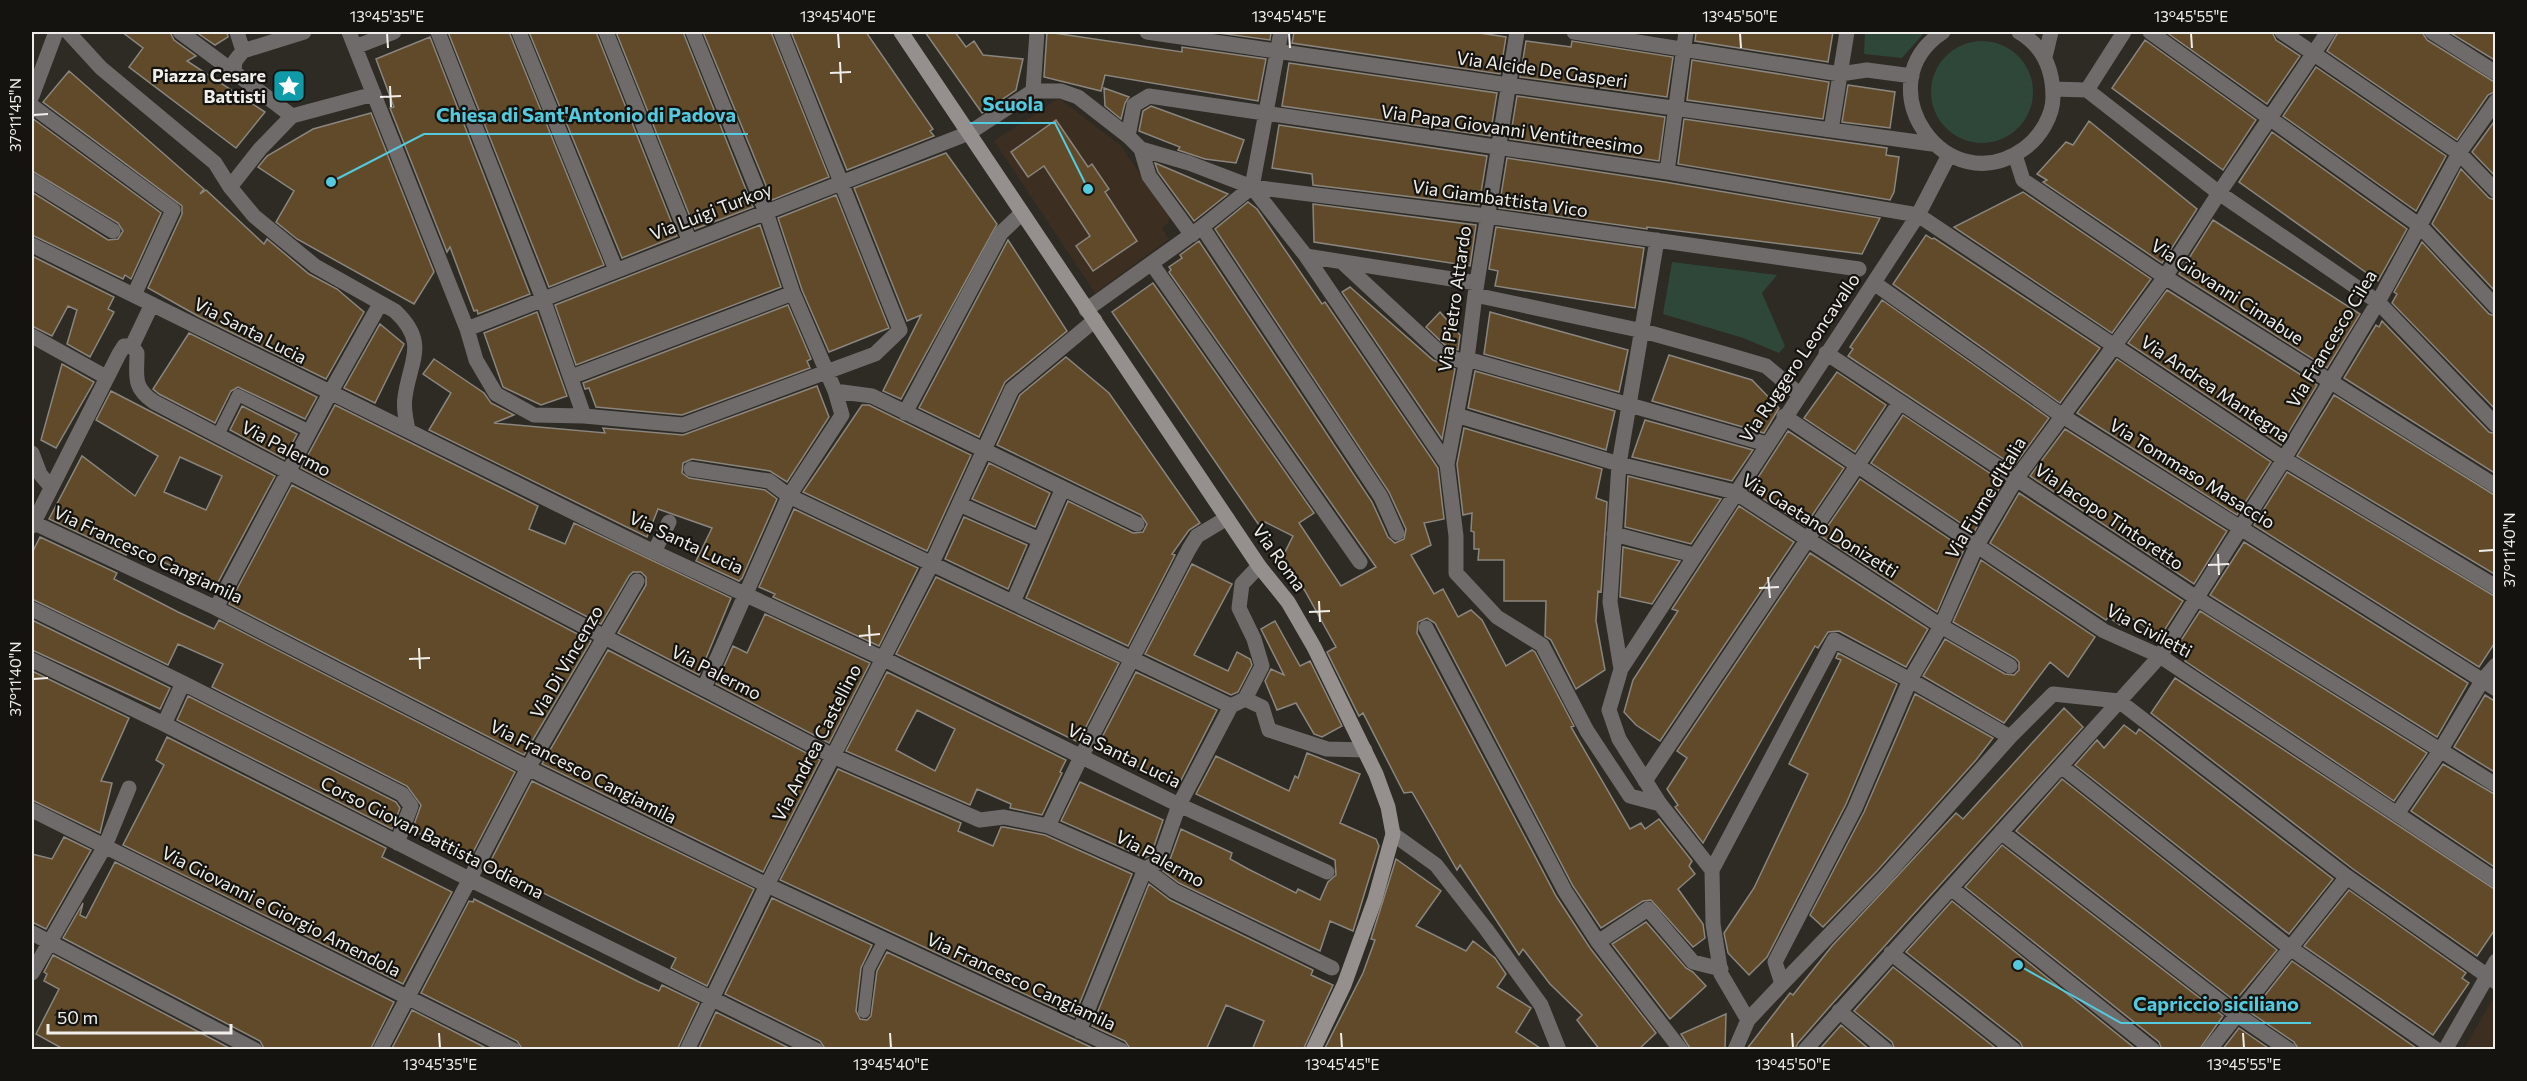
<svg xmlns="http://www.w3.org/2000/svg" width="2527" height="1081" font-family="Commissioner,sans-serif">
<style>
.education{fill:#3c2f21}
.green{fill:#2f4738}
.building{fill:#604a29;stroke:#8a867f;stroke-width:1.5;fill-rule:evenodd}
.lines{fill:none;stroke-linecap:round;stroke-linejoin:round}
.service{stroke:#6f6b6a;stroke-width:12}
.minor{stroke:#6f6b6a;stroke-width:15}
.secondary{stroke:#958f8e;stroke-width:15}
.ticks{fill:none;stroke:#f0eeea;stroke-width:2}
.labels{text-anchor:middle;stroke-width:4.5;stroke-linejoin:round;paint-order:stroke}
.street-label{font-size:18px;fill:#f0eeea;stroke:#141310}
.poi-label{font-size:18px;font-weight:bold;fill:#f0eeea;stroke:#141310;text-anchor:end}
.leader{fill:none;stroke:#54cade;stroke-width:2}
.callout-dot{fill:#54cade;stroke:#141310;stroke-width:2}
.callout-label{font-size:20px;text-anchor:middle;font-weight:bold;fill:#54cade;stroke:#141310;stroke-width:4.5;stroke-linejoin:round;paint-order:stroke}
.neatline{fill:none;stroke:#f0eeea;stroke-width:2}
.ticks-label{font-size:15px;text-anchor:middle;fill:#f0eeea}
</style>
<rect width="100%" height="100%" fill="#2e2a24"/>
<!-- education -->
<path class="education" d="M1059 98 1121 146 1170 218 1167 221 1169 223 1162 228 1169 239 1095 293 994 141Z
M2492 1000 2495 1002V1049H2464Z"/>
<!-- green -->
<path class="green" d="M1865 32H1925L1902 58 1864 54Z
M1931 92a51 51 0 1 1 102 0a51 51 0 1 1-102 0Z
M1672 262 1777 275 1762 293 1785 346 1779 353 1743 338 1663 314Z"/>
<!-- building -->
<path class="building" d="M122 32H170L174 40 196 56 187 61 265 112 236 148 129 67 143 48Z
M196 32H227L228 37 215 45Z
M448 32H509L604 265 549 287Z
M529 32H596L677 236 622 258Z
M616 32H683L753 207 695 229Z
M703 32H771L829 177 772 200Z
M791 32H866L933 129 930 131 934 136 847 170Z
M925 32H955L966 47 974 41 983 55 1023 59 1016 90 982 113Z
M1047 32 1182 52V47L1266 59 1258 101 1105 75 1101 91 1044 77Z
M1211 32H1271L1270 40Z
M1294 32H1473L1506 37 1500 74 1292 43Z
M1696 32H1833L1828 62 1695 41Z
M2166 32H2272L2276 40 2300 56 2267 104Z
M2338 32H2422L2427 40 2496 83V91L2488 95 2457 140 2327 51Z
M2449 32H2496V61Z
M430 37 530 294 478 314 477 310 474 311 450 247 447 252 390 108 394 107 376 59Z
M2145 40 2256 120 2223 170 2112 88Z
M1526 41 1571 47 1572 41 1673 57 1667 97 1520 77Z
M1692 60 1829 82 1823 119 1687 100Z
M1289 63 1497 93 1490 136 1282 106Z
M2316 67 2446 156 2416 211 2283 116Z
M69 71 204 189 200 194 206 190 264 244 267 239 309 274 337 289 364 312 326 379 198 316 148 288 182 214V206L43 102Z
M1848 85 1895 92 1890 128 1842 122Z
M1104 88 1129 97 1125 103 1121 119 1105 106Z
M1517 96 1665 117 1659 161 1510 139Z
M1151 106 1244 140 1236 163 1205 159 1178 150 1180 147 1139 131 1143 111Z
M371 113 434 272 414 304 297 239 276 222 294 191 258 167 267 156 313 129Z
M32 118 161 213 131 279 125 275 123 279 32 235V192L108 240 118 239 123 231 118 223 32 171Z
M1684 119 1887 148 1886 155 1899 157 1894 192 1890 200 1678 164Z
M2496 119V177L2472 152Z
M1056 120 1088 167 1092 164 1109 189 1105 192 1137 241 1093 271 1076 246 1090 236 1044 166 1028 177 1011 152Z
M2089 121 2197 209 2162 263 2043 182 2047 180 2037 174 2066 142 2073 145Z
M1279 125 1487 156 1479 205 1313 185 1312 174 1272 168Z
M2272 132 2407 229 2378 281 2239 182Z
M946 153 997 224 901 399 883 391 921 315 907 321 854 188Z
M1507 158 1665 182 1880 218 1862 254 1647 227V229L1499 208Z
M1155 163 1160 165 1228 194 1194 221 1158 172Z
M2461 169 2489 198 2496 200V292L2432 224Z
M2023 192 2151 279 2112 333 1954 227Z
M836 195 889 328 829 352 802 290 778 218Z
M1248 202 1257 209 1322 304 1325 302 1438 468 1444 519 1424 523 1431 545 1411 555 1434 594 1443 589 1458 617 1471 610 1482 620 1506 666 1532 650 1535 652 1574 726 1571 727 1630 829 1641 823 1645 829 1659 819 1692 861 1689 866 1695 874 1678 889 1703 924 1705 938 1693 947 1651 900 1643 901 1601 928 1573 886 1435 623 1427 618 1418 622 1417 633 1556 896 1590 948 1656 1033 1638 1050H1600L1577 1020 1582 1015 1550 984 1523 949 1519 955 1460 865 1457 870 1412 792 1404 793 1363 713 1359 716 1327 652 1336 647 1305 591 1282 558 1293 536 1265 522 1261 528 1112 312 1153 283 1314 513 1299 523 1341 586 1376 567 1169 272 1171 270 1169 267 1182 258 1180 255 1199 241 1372 502 1388 537 1395 543 1404 539 1406 529 1389 492 1215 229Z
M1313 204 1476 225 1470 266 1314 242Z
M2213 220 2360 314 2327 368 2179 274Z
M760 225 781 287 576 365 555 305Z
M1496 227 1644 248 1635 308 1495 286 1498 271 1489 269Z
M1926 235 1932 239 1934 238 2100 348 2060 403 1893 284Z
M1008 240 1067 331 1005 382 979 437 919 408Z
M2422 242 2489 314 2496 316V410L2392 303 2397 294 2394 292Z
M32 256 114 297 108 309 114 312 90 357 67 344 77 310 68 306 52 336 32 326Z
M1350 287 1433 360 1455 369 1442 439 1342 292Z
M2167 290 2317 385 2281 445 2128 343Z
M1882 300 2049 418 2014 466 1848 356 1853 349 1850 347Z
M788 305 811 359 807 361 810 368 682 415 596 407 589 388 585 389 583 383Z
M537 312 567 396 541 405 503 387 484 333Z
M1440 312 1460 335 1458 350 1445 345 1426 327Z
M1490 312 1628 350 1619 392 1484 354Z
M2382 321 2489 432 2496 434V474L2344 378 2376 325 2379 327Z
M380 324 404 344 375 403 344 388Z
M189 333 317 397 305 419 238 387 231 391 215 423 159 394 153 389Z
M1669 355 1752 380 1779 408 1764 433 1652 401Z
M1066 357 1109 393 1200 523 1189 530 1172 554 1175 555 1128 646 1026 598 1068 501 1133 533 1143 532 1147 524 1141 515 997 445 1020 395Z
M434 359 484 393 491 403 514 415 494 423 605 433 603 428 683 435 817 386 829 417 787 482 770 471 692 459 683 463 682 473 689 478 765 490 777 499 742 578 739 581 696 561 712 528 658 509 647 537 429 430 451 393 423 374Z
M2117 359 2271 462 2237 515 2077 413Z
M62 364 94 382 56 448 41 440Z
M1475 371 1615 411 1606 450 1468 408Z
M1837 372 1886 405 1855 452 1804 418Z
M111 391 275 476 216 586 130 547 126 555 49 519 82 456 135 496 158 456 96 420ZM180 457 222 476 206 510 164 492Z
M2334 395 2496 496V575L2297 456Z
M335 405 538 506 529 529 565 544 574 523 731 598 699 675 618 633 646 585V577L641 572H633L629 576 601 624 301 468Z
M862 405H869L971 455 927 551 803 492Z
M242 406 297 434 284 459 230 430Z
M1903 415 2003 482 1974 532 1871 463Z
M1645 420 1753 450 1732 481 1632 457Z
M1464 428 1602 469 1596 498 1607 502 1601 592 1598 591 1596 621 1605 670 1576 689 1551 640 1545 636 1546 601H1504V560H1478L1479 549H1474V532L1471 531 1472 513 1463 515 1457 464Z
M2065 429 2227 531 2194 584 2030 476Z
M1788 431 1844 468 1805 526 1750 490Z
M989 463 1050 493 1035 527 972 499Z
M2287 472 2496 597V641L2479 667 2254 525Z
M1628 476 1721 499 1691 544 1625 527Z
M1860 479 1964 549 1937 612 1821 536Z
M292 485 591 641 524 755 229 604Z
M2019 493 2183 601 2160 637 2127 615 2120 625 2108 617 2106 620 1990 543Z
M1739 506 1794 542 1660 741 1636 725 1624 712 1633 680 1678 611 1672 609Z
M794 509 918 568 879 646 773 597 775 594 759 587Z
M964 517 1027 545 1008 589 945 559Z
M40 537 117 573 114 579 178 612 214 629 219 620 515 772 470 858 412 830 421 805 407 786 212 687 223 664 178 644 168 665 32 599V553Z
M2244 542 2468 683 2437 737 2210 595Z
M1623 547 1680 561 1652 604 1620 597Z
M1810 553 1928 629 1906 667 1839 631 1828 632 1818 648 1815 646 1703 843 1675 807 1678 805 1667 789 1687 758 1677 751Z
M1981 560 2095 637 2068 677 2050 662 2004 723 1923 676 1945 639 2005 674 2014 675 2019 670V662L2015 658 1953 622Z
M1192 564 1232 584 1194 655 1228 671 1237 652 1250 659 1252 665 1238 692 1231 695 1145 654Z
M936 577 1119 663 1078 742 896 654Z
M2200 611 2427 753 2394 801 2185 661 2188 656 2176 648Z
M765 614 870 663 829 743 716 684 733 646 747 653Z
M32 620 170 688 160 709 32 650Z
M1275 621 1300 666 1310 661 1342 726 1322 737 1314 734 1296 703 1277 710 1265 681 1271 669 1284 675 1261 629Z
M608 650 820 760 763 872 542 764Z
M1838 653 1897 684 1846 804 1767 957 1749 975 1728 953 1724 933 1754 888 1808 774 1789 764 1841 660 1836 658Z
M32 671 129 718 101 781 112 783 100 833 32 800Z
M887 672 1066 760 1060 772 1062 773 1042 815 1010 808 1011 804 977 789 970 805 846 751ZM917 710 955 729 935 771 896 750Z
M1136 672 1217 710 1178 786 1097 747Z
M2175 678 2496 890V928L2477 956 2353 869 2151 713Z
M1915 694 1993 738 1976 760 1877 871 1823 927 1810 915 1864 812Z
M2485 695 2496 702V773L2454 747Z
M188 696 396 802 400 808 392 829 177 720Z
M2064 708 2083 727 1832 1004 1798 1043 1795 1050H1746L1790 993 1793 995 1832 946 1956 813 1963 819Z
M2124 725 2136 734 2139 729 2333 879 2289 934 2075 765 2097 740 2104 748Z
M167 737 386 848 382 857 452 892 403 984 123 845 164 765 156 760Z
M1307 753 1360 774 1340 823 1376 839 1379 846 1353 931 1330 921 1320 951 1179 883 1163 871 1168 865 1181 829 1232 853 1230 859 1248 869 1296 893 1298 889 1320 900 1328 882 1336 875 1335 860 1196 794 1216 756 1289 791 1295 776 1298 778Z
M2443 764 2496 795V868L2411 811Z
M838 769 961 823 958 831 993 846 1001 827H1004L1045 835 1132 874 1074 1017 780 880Z
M2062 779 2277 950 2235 1001 2016 831Z
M532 781 754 889 707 986 671 968 676 958 488 866Z
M1080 782 1163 820 1151 855 1145 858 1061 821Z
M64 837 91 850 46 929 32 922V854L52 859Z
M2002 845 2223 1016 2199 1050H2162L2159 1042 1965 887Z
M1396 859 1441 891 1416 926 1466 951 1473 941 1495 958 1506 974 1497 987 1531 1008 1516 1032 1543 1050H1324L1363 973 1375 940 1371 939Z
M115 862 394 1002 370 1050H265L260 1041 63 938 83 903 80 915 86 918Z
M1149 884 1170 900 1313 970 1311 975 1333 985 1303 1050H1252L1264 1021 1226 1005 1206 1050H1131L1125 1041 1092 1026Z
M2349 890 2466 973 2462 978 2469 983 2433 1035 2304 946Z
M772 898 872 945 861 968 856 1011 860 1019 867 1020 871 1016 877 971 887 952 1097 1050H826L820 1041 725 994Z
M474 899 639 982 659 991 662 985 699 1003 677 1050H523L517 1041 421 993 469 901 473 902Z
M1952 901 2137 1050H2024L2020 1042 1906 952Z
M1646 922 1686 968 1693 972 1706 986 1670 1019 1612 944Z
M53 955 233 1050H65L36 1034 59 989 44 981 47 974 44 972Z
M2292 961 2419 1050H2299L2294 1042 2251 1013Z
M1893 967 1998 1050H1895L1892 1042 1854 1011Z
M412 1010 490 1050H391Z
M716 1012 793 1050H698Z
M1726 1014 1725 1050H1691L1681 1034Z
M1841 1025 1870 1050H1819Z
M2239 1028 2271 1050H2222Z"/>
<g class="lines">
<!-- service -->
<path class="service" d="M218 435 238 395 310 431
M864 1012 869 969 884 940"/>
<!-- minor -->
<path class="minor" d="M68 32 101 68 215 163 230 187 254 216 315 266 395 311C429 343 410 360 405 397 403 409 406 419 408 430
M180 32 234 72
M237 32 243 51
M304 32 243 51 235 61 234 72 292 116 374 94
M349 32 467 329 476 360 496 394 534 415 584 416 683 425 875 354 900 330 781 32
M438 32 543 299 584 416
M519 32 616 270
M606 32 690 242
M693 32 766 212 793 293 835 391 842 415 789 496 704 688
M1147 32 1508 85 1932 144
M1517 32 1475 295 1467 359 1447 464 1456 536V573L1497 617 1542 645 1587 731 1630 796 1660 804
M1574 32 1840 74 1867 70 1912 76
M1943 32C1863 84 1946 206 2025 148 2040 137 2053 116 2053 97 2053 69 2043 46 2019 32
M2150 32 2420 226 2496 307
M2282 32 2459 153 2496 191
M2432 32 2496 73
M355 47 394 32
M2045 57 2051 32
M2053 89 2087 90
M2087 90 2219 193 2378 302 2496 425
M2087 90 2124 32
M1033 91H1061L1078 97 1128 136 1141 149 1149 176 1192 235
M32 96 56 32
M32 106 173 210 134 295
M1831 130 1847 32
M1128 136 1134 105 1149 96 1667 172 1918 215 2284 459 2496 587
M1141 149 1189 163 1252 187 1487 216 1859 269
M2015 155 2023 180 2165 277 2496 486
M1667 172 1686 32
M32 181 113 231
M230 187 260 149 292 116
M1252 187 1306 256 1447 464
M1202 227 1381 497 1397 533
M32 245 654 552 882 658 1179 805 1327 872
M1306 256 1477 283
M1342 262 1440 353 1466 363
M1152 264 1360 562
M1874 283 2061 415 2496 689
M1475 295 1643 331 1722 353 1766 366 1799 394
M1086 310 1202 227 1252 187 1281 32
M467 329 969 133 1033 91 1037 32
M32 336 106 377
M132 346 137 353C137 376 132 387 154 402L833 756 980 820 1004 817 1048 826 1145 869 1174 891 1332 968
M1826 353 2198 599 2496 785
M1467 359 1767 444
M571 377 793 293
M835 391 872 396 1137 524
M905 413 1001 233 1022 213
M1456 415 1619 464 1735 492 1941 626 2010 666
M1784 416 2104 631 2160 656 2496 880
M32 453 40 474 51 487
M691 469 769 481 789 496 1231 706
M959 504 1040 540
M32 522 216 608 528 768 767 885 1121 1050
M32 526 119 354 124 346H132L152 304
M1614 534 1694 555
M654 552 669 522
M1013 602 1063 488
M216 608 330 393 380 304
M32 609 183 683 402 794 411 806 397 843
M1426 628 1565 891 1598 942 1681 1050
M32 660 164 724 471 880 816 1050
M1621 669 1610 602 1619 464 1657 240
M1245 699 1262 707 1269 730 1327 749 1365 750
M164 724 183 683
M2061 766 2290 948 2437 1050
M1645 781 1900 402
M32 810 513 1050
M2397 814 2440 751 2482 681 2496 665
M1048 826 1081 757 1189 549 1197 536 1227 518
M2001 832 2236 1014 2289 1050
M1393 834 1436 865 1486 929 1541 1005 1559 1050
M1712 870 1834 640 1910 680 2010 737
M1951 888 2153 1050
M32 933 255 1050
M1598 942 1648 909 1693 962 1721 969
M1891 953 2014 1050
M32 973 105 846 129 788
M1782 984 1884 878 2010 737 2053 694 2119 701 2347 877 2496 982
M1839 1011 1886 1050
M1748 1020 1721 974 1713 924 1712 870 1660 804 1619 739 1609 710 1621 669 1918 215 1949 155
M1079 1031 1145 869 1159 862 1179 805 1231 706 1245 699 1262 666 1254 639 1239 608 1242 584 1259 566
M380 1050 528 768 637 581
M687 1050 767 885 932 563 1012 389 1095 320
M1735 1050 1748 1020 1782 984 1775 962 1855 808 1910 680 1941 626 1976 547 2016 479 2165 277 2219 193 2328 32
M1805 1050 2160 656 2284 459 2378 302 2459 153 2496 101
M2209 1050 2347 877
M2445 1050 2496 961"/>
<!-- secondary -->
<path class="secondary" d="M901 32 1259 566 1288 602 1314 647 1376 774 1388 807 1393 834 1375 899 1344 985 1313 1050"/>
</g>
<!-- ticks -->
<path class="ticks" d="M387 33 388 48M838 33 839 48M1289 33 1290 48M1740 33 1741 48M2191 33 2192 48M840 62 841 83M830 73 851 72M390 86 391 107M380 97 401 96M33 115 48 114M2479 551 2494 550M2218 554 2219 575M2208 565 2229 564M1768 577 1770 598M1759 588 1779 587M1319 601 1320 622M1309 612 1330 611M869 625 870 646M859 636 880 634M419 648 420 669M409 659 430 658M33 679 48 678M439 1033 440 1048M890 1033 891 1048M1341 1033 1342 1048M1792 1033 1793 1048M2243 1033 2244 1048"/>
<!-- icons -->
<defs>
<g id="sight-square" transform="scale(1.725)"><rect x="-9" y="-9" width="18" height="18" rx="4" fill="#0f9aa8" stroke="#141310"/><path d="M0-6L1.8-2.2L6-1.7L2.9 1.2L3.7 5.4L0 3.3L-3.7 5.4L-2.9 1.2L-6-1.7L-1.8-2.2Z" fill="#fff"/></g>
</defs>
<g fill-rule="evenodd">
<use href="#sight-square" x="289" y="86"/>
</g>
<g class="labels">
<!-- street labels -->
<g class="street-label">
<text transform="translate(1542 70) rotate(8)" y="6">Via Alcide De Gasperi</text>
<text transform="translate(1512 130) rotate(8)" y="6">Via Papa Giovanni Ventitreesimo</text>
<text transform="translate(1500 199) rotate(8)" y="6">Via Giambattista Vico</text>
<text transform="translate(711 212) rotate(-21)" y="6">Via Luigi Turkoy</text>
<text transform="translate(2227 292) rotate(33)" y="6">Via Giovanni Cimabue</text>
<text transform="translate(1455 299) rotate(-82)" y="6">Via Pietro Attardo</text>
<text transform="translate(250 331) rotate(27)" y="6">Via Santa Lucia</text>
<text transform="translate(2332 339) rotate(-59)" y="6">Via Francesco Cilea</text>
<text transform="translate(1800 358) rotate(-56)" y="6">Via Ruggero Leoncavallo</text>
<text transform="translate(2215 389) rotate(34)" y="6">Via Andrea Mantegna</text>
<text transform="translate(286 449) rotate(28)" y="6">Via Palermo</text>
<text transform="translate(2192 474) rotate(32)" y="6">Via Tommaso Masaccio</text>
<text transform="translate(1986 498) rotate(-59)" y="6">Via Fiume d'Italia</text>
<text transform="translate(2109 517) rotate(34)" y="6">Via Jacopo Tintoretto</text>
<text transform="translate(1820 526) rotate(32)" y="6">Via Gaetano Donizetti</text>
<text transform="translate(686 543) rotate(25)" y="6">Via Santa Lucia</text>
<text transform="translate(148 555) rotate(25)" y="6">Via Francesco Cangiamila</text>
<text transform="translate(1279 558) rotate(54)" y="6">Via Roma</text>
<text transform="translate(2149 631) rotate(28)" y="6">Via Civiletti</text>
<text transform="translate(567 662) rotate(-60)" y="6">Via Di Vincenzo</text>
<text transform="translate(716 673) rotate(27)" y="6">Via Palermo</text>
<text transform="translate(817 743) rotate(-63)" y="6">Via Andrea Castellino</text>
<text transform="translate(1124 756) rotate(26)" y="6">Via Santa Lucia</text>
<text transform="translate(583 772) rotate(27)" y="6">Via Francesco Cangiamila</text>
<text transform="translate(432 838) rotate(27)" y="6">Corso Giovan Battista Odierna</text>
<text transform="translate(1160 859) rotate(29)" y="6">Via Palermo</text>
<text transform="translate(281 912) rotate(27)" y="6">Via Giovanni e Giorgio Amendola</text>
<text transform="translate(1021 982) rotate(25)" y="6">Via Francesco Cangiamila</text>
</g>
<!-- poi labels -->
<g class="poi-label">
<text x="266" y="82">Piazza Cesare<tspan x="266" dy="21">Battisti</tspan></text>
</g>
</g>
<!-- callouts -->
<path class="leader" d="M1088 189L1055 123H970M331 182L424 134H748M2018 965L2121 1023H2311"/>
<g class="callout-dot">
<circle cx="1088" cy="189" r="6"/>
<circle cx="331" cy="182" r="6"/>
<circle cx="2018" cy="965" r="6"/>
</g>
<g class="callout-label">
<text x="1013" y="111">Scuola</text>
<text x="586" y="122">Chiesa di Sant'Antonio di Padova</text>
<text x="2216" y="1011">Capriccio siciliano</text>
</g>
<!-- border -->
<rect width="2527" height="1081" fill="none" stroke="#141310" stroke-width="66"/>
<!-- scale -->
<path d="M48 1024v9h183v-9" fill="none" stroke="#f0eeea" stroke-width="3"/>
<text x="57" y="1024" font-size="18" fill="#f0eeea" stroke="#141310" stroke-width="4.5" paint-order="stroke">50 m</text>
<rect x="33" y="33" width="2461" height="1015" class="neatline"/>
<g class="ticks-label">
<text x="387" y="22">13°45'35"E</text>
<text x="838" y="22">13°45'40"E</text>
<text x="1289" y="22">13°45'45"E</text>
<text x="1740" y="22">13°45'50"E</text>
<text x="2191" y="22">13°45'55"E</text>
<text transform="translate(16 115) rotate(-90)" y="5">37°11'45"N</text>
<text transform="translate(2510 550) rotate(-90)" y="5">37°11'40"N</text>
<text transform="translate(16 679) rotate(-90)" y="5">37°11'40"N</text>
<text x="440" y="1070">13°45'35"E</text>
<text x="891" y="1070">13°45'40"E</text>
<text x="1342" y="1070">13°45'45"E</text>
<text x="1793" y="1070">13°45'50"E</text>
<text x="2244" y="1070">13°45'55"E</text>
</g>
</svg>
